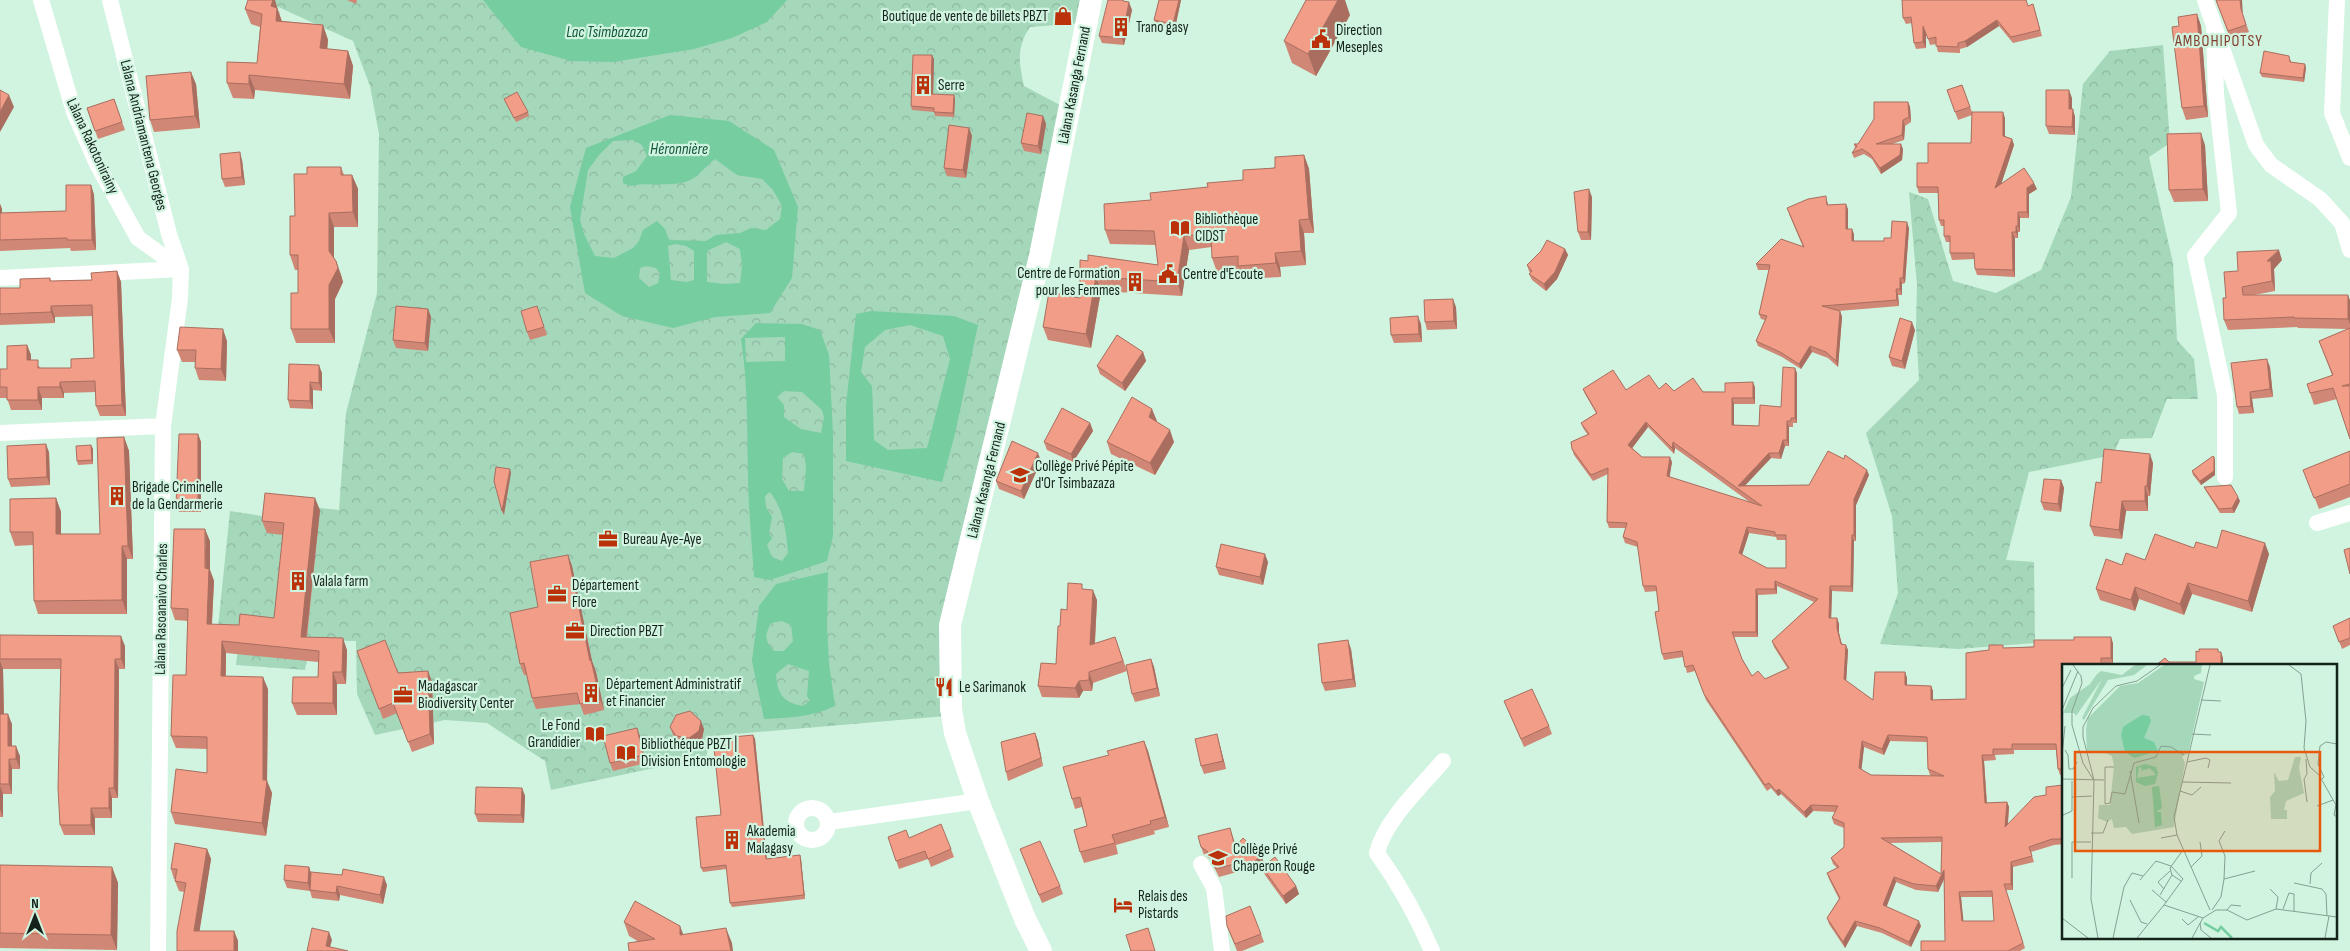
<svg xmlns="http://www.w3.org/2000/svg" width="2350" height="951" font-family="'Sofia Sans Condensed',sans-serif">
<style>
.forest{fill:url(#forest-crowns)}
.water{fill:#76cda0;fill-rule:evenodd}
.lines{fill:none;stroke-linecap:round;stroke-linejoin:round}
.street{stroke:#fff;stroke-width:16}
.secondary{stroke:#fff;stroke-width:22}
.wall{fill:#d08775;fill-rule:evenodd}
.shaded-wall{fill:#a96e5f}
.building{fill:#f29d88;stroke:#a96e5f;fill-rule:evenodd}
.labels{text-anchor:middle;stroke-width:4.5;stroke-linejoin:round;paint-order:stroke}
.poi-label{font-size:15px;fill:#14221b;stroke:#d0f4df;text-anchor:start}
.street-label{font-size:15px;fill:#14221b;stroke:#d0f4df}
.water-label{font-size:16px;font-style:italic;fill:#125639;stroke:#d0f4df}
.neighbourhood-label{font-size:16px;letter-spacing:1px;fill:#823d2c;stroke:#d0f4df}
.inset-river{fill:none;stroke:#76cda0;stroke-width:2.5}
.inset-road{fill:none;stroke:#85a091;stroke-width:1}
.view{fill:#e8590c;fill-opacity:0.15;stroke:#e8590c;stroke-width:2.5}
.inset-edge{fill:none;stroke:#14221b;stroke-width:2.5}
</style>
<defs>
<pattern id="forest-crowns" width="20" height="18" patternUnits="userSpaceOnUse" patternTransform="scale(1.25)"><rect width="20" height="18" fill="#a5d7bb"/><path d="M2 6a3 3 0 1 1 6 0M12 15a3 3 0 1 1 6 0" fill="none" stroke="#8db8a0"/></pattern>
</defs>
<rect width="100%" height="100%" fill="#d0f4df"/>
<!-- forest -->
<path class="forest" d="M263 0H1086L1081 23 1030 27C1016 47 1019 64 1024 86L1060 105 1016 321 966 522 946 716 712 736 706 757 551 790 545 761 487 723 445 720 375 735 357 694 356 641 312 640 305 670 236 665 239 638 217 637 230 511 262 516 264 502 339 510 346 413 377 293 379 134 370 86 353 41Z
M2163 45 2170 143 2149 157 2173 263 2177 340 2194 359 2198 399H2167L2152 438 2120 439 2113 455 2029 472 2006 560 2034 562 2035 643 1958 649 1880 644 1898 593 1892 516 1866 433 1919 380 1916 327 1917 285 1909 192 1928 199 1953 281 1996 293 2041 270 2071 197 2083 84 2110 51Z"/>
<!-- water -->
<path class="water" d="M483 0H787L767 22 732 38 694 49 613 62 571 61 521 47Z
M670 115 729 121 774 150 798 207 792 278 770 313 715 317 673 328 622 316 585 293 570 207 586 148ZM633 140 642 145 647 156 636 171 623 177V183L630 186C650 181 676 189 694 178 701 173 708 164 715 159L737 175 762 179 773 190 782 206 780 219 766 230 751 228 740 233 716 235 706 241 669 240 665 229 657 221 643 230 639 241 633 248 614 258 595 256 584 234 580 220 588 170 599 155 613 141ZM726 242 740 249 742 266 740 283 724 284 707 282V251ZM676 244 686 246 694 251V280L687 282 671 280 668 246ZM646 266 656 268 660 274 658 283 649 287 639 278 640 268Z
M872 311 954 316 978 325 955 434 942 482 846 461V405L856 314ZM910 325 943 336 950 359 927 448 888 450 874 440 872 386 861 372 865 347 885 330Z
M756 323 802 324 820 330 829 355 833 434V536L827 561 770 580 754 577C752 542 748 508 748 473 747 428 748 384 741 339ZM785 337V361L746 362 745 338ZM784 391 802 392 822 410 824 417 821 433 801 429 784 417V405L777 397ZM792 452 804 454 806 466 804 491H789L782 479 783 458ZM770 492C784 510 786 531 788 553L782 561 772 557 767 545 772 538 769 533 772 517 766 507 765 496Z
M828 572 827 626 829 663 835 706C812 717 789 718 764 719L752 661 759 606 776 584ZM782 621 791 625 793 641 784 651H774C764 640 765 635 771 623ZM788 664 809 671 807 696 810 701 803 706C783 703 777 693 776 674Z"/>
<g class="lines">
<!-- street -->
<path class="street" d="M41 0 74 112 97 164 138 238 181 269
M110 0 169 234 181 269 180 298 163 426 158 951
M2205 0 2256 145 2271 165 2320 199 2342 223 2350 250
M2337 0 2332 113 2350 158
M2214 29 2216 94 2229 213 2195 256 2225 395V477
M0 278 181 269
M0 433 163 426
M2317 523 2350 513
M796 824a16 16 0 1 1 32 0a16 16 0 1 1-32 0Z
M829 822 978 801
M1201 864 1214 888 1222 951
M1432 951C1417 916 1399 884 1377 853 1384 821 1422 786 1443 761"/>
<!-- secondary -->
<path class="secondary" d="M1041 951 1025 919 978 801 955 733 951 709 950 625 1040 256 1091 0"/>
</g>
<!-- wall -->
<path class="wall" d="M347 0H357L356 4Z
M1159 0H1181L1175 28 1155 24 1154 20Z
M1127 2 1132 10 1124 45 1102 43 1099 36Z
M2217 3 2243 16 2249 32 2230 38Z
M2033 4 2042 36 2013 43 1999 26 1967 47 1960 49V53L1938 52 1936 44 1930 45 1926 32V48L1916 49 1914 43 1912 23 1906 24 1903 18 2028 6Z
M245 9 280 12 279 13 282 21 323 25 328 40 327 49 348 51 353 66 350 99 255 90 254 99 233 98 227 83 257 63 260 27 251 24Z
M2197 14 2201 26 2208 117 2186 120 2182 108 2179 26Z
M1350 15 1316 76 1292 63 1284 41Z
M934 59 933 94 955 99 954 117 935 116 934 112 912 110 911 106Z
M2291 60V62L2306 68 2304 82 2262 77 2260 73Z
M196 84 200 128 154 132 150 120Z
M1962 85 1972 112 2005 118V136L2012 139 2014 145 2001 184 2037 189 2029 194V218H2020V232H2018V238H2015V277L1977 275 1975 269V259L1952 260 1950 253V242H1946L1944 236V226H1941L1939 220 1938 193H1919L1917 187 1928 163 1971 143 1972 115 1958 120 1947 90Z
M2072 98V109L2075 117V135L2049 134 2046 126Z
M114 99 125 130 98 139 87 108Z
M504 99 528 112 529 116 516 122Z
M1908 102 1910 107 1911 122 1905 126 1904 140 1892 144 1903 149 1902 160 1881 174 1872 159 1864 154 1854 158 1852 153 1855 148 1854 144H1858Z
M1043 116 1046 124 1041 154 1024 151 1021 143Z
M969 128 972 136 966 178 947 176 944 168Z
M2205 145 2208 201 2174 202 2169 190Z
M1304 155 1309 169 1314 233H1304L1306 265 1280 267 1281 277 1243 279 1240 270 1217 272 1212 258V247L1189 250 1182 296 1101 291 1091 348 1048 340 1043 327 1080 298 1088 261 1158 265 1156 245 1110 244 1105 230 1151 200 1208 187 1243 180Z
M242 160 245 185 225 187 222 179Z
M341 167 344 175H352L358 189V227H334V259L336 261 341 275 343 282 335 299V343H296L291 329 298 293V270H295L290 255 295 216 307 174Z
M91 185 94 195 96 250 71 251 70 248 0 251V204L2 209V213L66 211Z
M1592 197 1591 240H1581L1578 232Z
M1828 202V205L1848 209V229L1854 234V241H1884L1891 238 1909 228 1905 283 1902 284V295H1898L1899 306 1838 311H1840L1842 317 1838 367 1828 358 1812 352 1801 369 1782 357 1758 346 1756 341 1765 320 1761 319 1759 314 1769 270H1758L1756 264 1803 247 1789 214Z
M1565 249 1568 255 1557 279 1546 291 1532 280 1529 274 1530 273 1529 271 1527 265Z
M2282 260 2274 269 2275 291 2254 295 2350 300V439L2337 399 2314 405 2310 393 2332 375 2319 341 2348 329 2298 328 2297 327 2228 330 2224 320 2226 298 2238 271Z
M117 271 121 282 126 416H100L96 406V392L64 393V398H42V410H11L7 398H0V369H7L27 345 31 355V360L41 368H71L94 358 93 316 55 317V323L0 325V288H20L50 278 51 281 92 280Z
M537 306 547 335 530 340 527 332Z
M1456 307 1457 329 1427 330 1425 322Z
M428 309 431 317 428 351 396 348 393 340Z
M1421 324 1422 342 1394 343 1391 335Z
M1915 330 1905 369 1892 366 1889 357Z
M227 341 226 381 199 380 195 368V362H182L177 350Z
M1143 352 1146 361 1125 391 1100 374 1097 366Z
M2270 367 2273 397 2252 399 2254 413 2239 414 2237 407Z
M322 373V391L313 390V409L290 408 288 400Z
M1797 373V423H1793V427H1789V446H1785L1781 459 1771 458 1745 485H1809L1869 475 1856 505V541H1854L1853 592 1832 591 1831 618H1837L1839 624V633L1842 644 1848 650 1846 681 1873 700 1905 672 1907 678V685L1931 686 1933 691V700L1966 699 2004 648 2113 643V664L2064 665V775H2060L2058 769 2056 750H2014V754L1995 755 1996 760 1984 761 1987 803 2007 802 2009 807 2008 824 2046 795 2064 787V844L2054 845 2031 852 2034 862 2013 867V890H2006L2025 948 2020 951H1921L1945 941 1944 879 1938 892 1916 890 1896 882 1886 907 1921 926 1911 947 1882 933 1857 926 1845 948 1829 924 1827 918 1839 899 1829 879 1827 873 1837 868 1833 864 1831 858 1844 847V828L1834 824 1832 818 1835 812 1813 811 1806 818 1781 794 1778 796 1771 788 1767 791 1706 700 1695 671 1687 673 1683 657 1664 660 1662 654 1657 591 1645 592 1643 586 1638 547 1625 543 1623 537 1626 528H1609L1607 522 1608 474 1593 481 1574 455 1572 449 1588 435 1583 428 1581 423 1596 413 1585 394 1583 389 1626 390 1659 389 1674 391 1725 392 1755 387V404H1734V425L1759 426 1781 407ZM1648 427 1674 454 1675 448 1751 503 1669 477 1672 462 1642 457 1632 448ZM1749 533 1776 537 1777 540H1786V568H1767L1742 555ZM1777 586 1814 602 1772 641 1774 647 1788 669 1765 679 1752 676 1742 659 1734 637H1758V595L1777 594ZM1890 741 1927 742 1928 769 1930 775 1932 776 1871 775 1861 770 1864 747 1884 755ZM1942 842 1941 874 1890 843ZM1961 897H1993L1994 921H1963Z
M1157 421 1156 422 1174 442 1155 475 1111 454 1107 442Z
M1090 423 1093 431 1073 462 1047 450 1044 442Z
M198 434 201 442V512H179L176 504Z
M124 437 129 451 133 559H127V614H38L34 601 33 545 15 546 10 532 56 498 61 512V534H100Z
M91 445 93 449V464L78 465 77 461Z
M2350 451V497L2319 509 2308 481Z
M49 452 50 485 11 487 8 479Z
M2214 457 2215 461V475L2201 485 2193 475 2192 471Z
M1041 461 1024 499 999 489 996 481Z
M2153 463 2150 496H2148V511H2126L2122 539 2094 536 2090 526 2101 483Z
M2061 480 2064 488 2061 512 2044 510 2041 502Z
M2204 487 2240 501 2234 513H2220L2206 491Z
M320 510 307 637 347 650 346 684H337V715H297L292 703 318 677V662L226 653V676L268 689 267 781 272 793 266 836 175 824 171 812 207 773V749L176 748 171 736 186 675 188 621 175 620 171 608 210 541V570L214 581 212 625H239L274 618 283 535 267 533 262 521Z
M2194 548H2217L2269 554 2252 612 2192 594 2184 615 2139 599 2135 611 2100 600 2096 589 2122 565Z
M568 555 572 566 592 661 596 672 604 710 584 715 580 704 536 709 532 698 527 675H524L520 664 538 607Z
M1268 562 1263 585 1219 575 1216 567Z
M1084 589 1097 600 1095 644 1115 637 1127 671 1093 683 1092 691H1083L1079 698 1042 697 1038 686 1056 664 1060 626 1067 610Z
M2350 618V645L2342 649 2333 626Z
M0 635 125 646V669H119L118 798H112V818H95V835H64L60 825 61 669H3L4 714 12 724V746L20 756V769H12V794H3V817H0Z
M1351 649 1356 687 1325 691 1322 683Z
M357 651 398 673 428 671 432 682 434 744 412 752 397 713 383 719Z
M1151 659 1154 667 1160 696 1135 702 1132 694Z
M1504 701 1549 726 1552 734 1524 747Z
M670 727 704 729 702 739 692 747 679 744 673 735Z
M1035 733 1038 741 1043 766 1008 781 1006 772Z
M1217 734 1219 742 1226 769 1204 774 1201 766Z
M753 735 755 739 767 859 800 855 801 859 805 899 732 907 730 903 727 869 703 872 701 868 721 815Z
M640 736 646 763 613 771 610 763Z
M1144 741 1148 751 1169 827 1154 831 1155 834 1116 845 1118 854 1084 863 1080 852 1087 826 1082 807 1075 809 1072 799 1109 755Z
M522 788 525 796 524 823 478 822 475 814Z
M1230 828 1236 846 1261 855 1264 863 1253 874 1248 869 1219 877 1210 859 1204 855 1201 847Z
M888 837 909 838 951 849 954 857 931 867 928 859 899 869Z
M207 849 211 859 199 931H234L238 941 177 951 184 892 179 891 175 881 176 879H174L171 869Z
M1020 849 1060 886 1063 894 1042 903Z
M0 865 112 867 118 883 117 950 0 948Z
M309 867 311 873 342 875 387 885 383 904 340 895 339 901 312 898 310 891 287 888 284 880Z
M1262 867 1296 886 1299 894 1286 904 1265 875Z
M624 922 683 935 732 943 639 942 629 936Z
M1227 926 1261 934 1264 942 1242 951H1237Z"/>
<!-- shaded-wall -->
<path class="shaded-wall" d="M273 0H275L282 23V36L271 6Z
M1179 0H1181L1175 28 1173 24Z
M1338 0H1345L1350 15 1316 76 1308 54Z
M2240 0H2242L2243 16 2249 32 2241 9Z
M1129 2 1132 10 1124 45 1122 38Z
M2197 14 2201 26 2208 117 2204 106Z
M1997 20 1999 26 1967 47 1965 41Z
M323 25 328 40 326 63 320 48Z
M1923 26 1926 32V48L1923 42Z
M348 51 353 66 350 99 344 84Z
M932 55 934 59 933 98 931 94Z
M2305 64 2306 68 2304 82 2303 78Z
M191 72 196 84 200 128 195 116Z
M249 75 255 90 254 99 249 84Z
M2069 90 2072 98V117L2069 109Z
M9 95 14 107 0 132V112Z
M954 95 955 99 954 117 953 113Z
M1908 102 1910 107 1911 122 1909 117Z
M2073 109 2075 117V135L2072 127Z
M2003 112 2005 118V142L2003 136Z
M1043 116 1046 124 1041 154 1038 146Z
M1903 120 1905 126 1904 140 1902 135Z
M969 128 972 136 966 178 963 170Z
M2201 133 2205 145 2208 201 2203 189Z
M2012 139 2014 145 1998 194 1995 188Z
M1901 144 1903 149 1902 160 1881 174 1880 168Z
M240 152 242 160 245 185 242 177Z
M1304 155 1309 169 1314 233 1309 219Z
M352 175 358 189V227L353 212Z
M2034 183 2037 189 2029 194V218L2027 212V188Z
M91 185 94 195 96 250 92 240Z
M1589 189 1592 197 1591 240 1588 232Z
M0 204 2 209V224L0 217Z
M1846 204 1848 209V234L1846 229Z
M2018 212 2020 218V232L2018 226Z
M329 213 334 227V265L329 251Z
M1299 220 1304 233 1306 265 1301 251Z
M1907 222 1909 228 1905 283 1903 278Z
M2016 226 2018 232V238L2016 232Z
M1852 229 1854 234V246L1852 241Z
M2012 232 2015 238V277L2013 270Z
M1184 236 1189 250 1182 296 1177 282Z
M1565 249 1568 255 1557 279 1546 291 1544 284Z
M2279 250 2282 260 2274 269 2275 291 2272 281 2267 261Z
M1275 253 1280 267 1281 277 1276 263Z
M336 261 341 275 343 282 335 299V343L329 329V285Z
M117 271 121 282 126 416 122 405Z
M1096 277 1101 291 1091 348 1086 334Z
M1900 278 1902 284V295L1900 289Z
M1896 289 1898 295 1899 306 1897 300Z
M2348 295 2350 300V324L2348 319Z
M1453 299 1456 307 1457 329 1454 321Z
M51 306 55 317V323L51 312Z
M428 309 431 317 428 351 425 343Z
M1840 311 1842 317 1838 367 1836 361Z
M1418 316 1421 324 1422 342 1419 334Z
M1912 322 1915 330 1905 369 1902 361Z
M223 329 227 341 226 381 221 369Z
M27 345 31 355V371L27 360Z
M1810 346 1812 352 1801 369 1799 364Z
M1143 352 1146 361 1125 391 1122 383Z
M2267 359 2270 367 2273 397 2270 389Z
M319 365 322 373V391L319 383Z
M1795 368 1797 373V423L1795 418Z
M60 382 64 393V398L60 387Z
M310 382 313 390V409L310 401Z
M1753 382 1755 387V404L1753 398Z
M38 387 42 398V410L38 400Z
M2250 392 2252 399 2254 413 2251 406Z
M1732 398 1734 404V430L1732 425Z
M1152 409 1157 421 1153 429 1149 417Z
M1787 421 1789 427V446L1787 440Z
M1646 422 1648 427 1630 451 1628 445Z
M1090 423 1093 431 1073 462 1071 454Z
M1170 430 1174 442 1155 475 1150 463Z
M198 434 201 442V512L198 504Z
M124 437 129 451 133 559 128 546Z
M1783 440 1785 446 1781 459 1779 453Z
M1673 442 1675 448 1674 454 1672 448Z
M46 444 49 452 50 485 47 477Z
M91 445 93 449V464L92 460Z
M1038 453 1041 461 1024 499 1021 491Z
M1769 453 1771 458 1740 491 1738 486Z
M2150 454 2153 463 2150 496 2147 486Z
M1670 457 1672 462 1669 481 1667 476Z
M2214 457 2215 461V475L2201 485 2200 481Z
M510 469 511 473 504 515 502 511Z
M1867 470 1869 475 1856 505V541L1854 535V499Z
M2061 480 2064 488 2061 512 2058 504Z
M2145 486 2148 496V511L2145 501Z
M2238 497 2240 501 2234 513 2232 508Z
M56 498 61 512V547L56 534Z
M315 498 320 510 305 649 301 637Z
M2122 501 2126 511 2122 539 2119 530Z
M1747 527 1749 533 1741 558 1739 553Z
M205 529 210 541V570L214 581 211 637 207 624Z
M1852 535 1854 541 1853 592 1851 586Z
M2265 543 2269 554 2252 612 2248 601Z
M122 546 127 559V614L122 600Z
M1265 554 1268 562 1263 585 1260 577Z
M568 555 572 566 592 661 596 672 604 710 600 699 590 661Z
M1775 581 1777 586V594L1775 589Z
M2188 583 2192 594 2184 615 2180 604Z
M1830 586 1832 591 1831 624 1829 618Z
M2135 587 2139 599 2135 611 2131 600Z
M1756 589 1758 595V637L1756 632Z
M1093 590 1097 600 1094 656 1090 645Z
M1837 618 1839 624V633L1843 650 1837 628Z
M121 636 125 646V669L121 659Z
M2111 637 2113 643V664L2111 658Z
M343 638 347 650 346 684 342 672Z
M1348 640 1351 649 1356 687 1353 679Z
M222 641 226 653 225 688 221 676Z
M1846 645 1848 650 1846 684 1844 679Z
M2221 652 2223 658V665H2221Z
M115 659 119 669 118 798 114 788Z
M1151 659 1154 667 1160 696 1157 688Z
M0 661 3 669 4 724 0 714Z
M428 671 432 682 434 744 430 734Z
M333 672 337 684V715L333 703Z
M1089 672 1093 683 1092 691 1089 680Z
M1905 672 1907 678V690L1905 685Z
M263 677 268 689 267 781 272 793 266 836 262 823 263 780Z
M1079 681 1083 691 1079 698 1075 688Z
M1931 686 1933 691V705L1931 700Z
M8 714 12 724V756L8 746Z
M701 721 704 729 702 739 692 747 689 738Z
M637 728 640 736 646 763 643 755Z
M1035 733 1038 741 1043 766 1041 758Z
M1217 734 1219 742 1226 769 1223 761Z
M753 735 755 739 767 863 766 859Z
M1888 735 1890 741 1884 755 1882 749Z
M1144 741 1148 751 1169 827 1165 817Z
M1862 741 1864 747 1861 774 1859 768Z
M16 746 20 756V769L16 759Z
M1982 755 1984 761 1987 808 1985 803Z
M9 759 12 769V794L9 784Z
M0 786 3 794V817L0 809Z
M109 788 112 798V818L109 808Z
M522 788 525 796 524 823 521 815Z
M1779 789 1781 794 1778 796 1776 791Z
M2007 802 2009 807 2007 832 2005 827Z
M1811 805 1813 811 1806 818 1804 812Z
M91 808 95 818V835L91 825Z
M207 849 211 859 198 941 194 931Z
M800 855 801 859 805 899 804 895Z
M1261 855 1264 863 1253 874 1250 866Z
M2011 862 2013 867V890L2011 884Z
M112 867 118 883 117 950 111 935Z
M309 867 312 876 310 891 308 883Z
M1944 870 1946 875 1938 892 1936 886Z
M384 877 387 885 383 904 380 895Z
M1894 877 1896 882 1885 911 1883 905Z
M337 886 340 895 339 901 336 893Z
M1296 886 1299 894 1286 904 1283 896Z
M1959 892 1961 897 1964 926 1962 921Z
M1855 921 1857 926 1845 948 1843 942Z
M1919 921 1921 926 1911 947 1909 942Z
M680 926 686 941 680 935Z
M726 928 732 943 733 951H731Z
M234 931 238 941V951H234Z
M329 932 332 940 329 951 326 946Z"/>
<!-- building -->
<path class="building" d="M248 0H273L271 6 277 8 276 21 323 25 320 48 348 51 344 84 249 75V84L227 83V62L257 63 262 14 245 9Z
M1108 0H1123V1L1129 2 1122 38 1099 36Z
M1159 0H1179L1173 24 1154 20Z
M1306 0H1338L1308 54 1284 41Z
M1902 0H2026L2028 6 2033 4 2040 30 2011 37 1997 20 1965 41 1958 43V47L1936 46V37L1928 39 1923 26V42L1914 43 1911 17 1903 18Z
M2216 0H2240L2241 9 2246 25 2228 31 2217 3Z
M2197 14 2204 106 2182 108 2172 27 2179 26 2178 17Z
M2264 51 2289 56 2290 62 2305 64 2303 78 2260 73Z
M913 55H932L931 94 954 95 953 113 934 112V108L911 106Z
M191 72 195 116 150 120 146 76Z
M1962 85 1970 107 1955 112 1947 90Z
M0 90 9 95 0 112Z
M2046 90H2069V109H2073L2072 127 2046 126Z
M517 92 528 112 514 118 504 99Z
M114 99 122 122 95 131 87 108Z
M1874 102H1908L1909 117 1903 120 1902 135 1876 144H1901L1900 155 1880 168 1870 154 1862 149 1852 153 1857 146 1854 144H1858L1874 119Z
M1972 112H2003V136L2012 139 1995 188 2024 168 2034 183 2027 188V212H2018V226H2016V232H2012L2013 270 1975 269 1974 253H1950V236H1944V220H1939L1938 187H1917V163H1928V143H1971Z
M1027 113 1043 116 1038 146 1021 143Z
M949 125 969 128 963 170 944 168Z
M2201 133 2203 189 2169 190 2167 134Z
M240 152 242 177 222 179 220 154Z
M1304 155 1309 219 1299 220 1301 251 1275 253 1276 263 1238 266V256L1212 258 1211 233 1184 236 1177 282 1096 277 1086 334 1043 327 1049 292 1080 298V260L1088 261V255L1158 265 1154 231 1105 230 1104 204 1151 200 1150 193 1208 187 1207 183 1243 180V170L1275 168V157Z
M307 167H341V175H352L353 212 329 213V251L336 261 338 268 329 285V329H291V293H298V255H290V216H295L294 174H307Z
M66 185H91L92 240H67V238L0 240V213L66 211Z
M1589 189 1588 232H1578L1574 192Z
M1826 196 1827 205 1846 204V229H1852V241H1884V238H1891L1892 221 1907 222 1903 278H1900V289H1896L1897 300 1822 306 1840 311 1836 361 1826 352 1810 346 1799 364 1780 352 1756 341 1767 316 1759 314 1770 265 1756 264 1781 239 1804 247 1787 208 1808 199Z
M1547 240 1565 249 1555 272 1544 284 1529 274 1532 271 1527 265 1541 251Z
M2279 250 2267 261H2271L2272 281 2242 287 2243 295H2348V319L2294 318V317L2224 320 2223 298H2226L2224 272 2238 271 2237 252Z
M117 271 122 405 96 406 95 381 60 382V387H38V400H7V387H0V369H7V346L27 345V360H38V368H71V359L94 358 92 305 51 306V312L0 314V288H20V279L50 278V281L92 280 91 273Z
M1453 299 1454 321 1425 322 1424 300Z
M396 306 428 309 425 343 393 340Z
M537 306 544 327 527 332 521 311Z
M1418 316 1419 334 1391 335 1390 318Z
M1900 318 1912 322 1902 361 1889 357Z
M180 327 223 329 221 369 195 368 196 350H177Z
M2350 328V384L2342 386H2350V439L2333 388 2310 393 2307 384 2333 375 2319 341Z
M1117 335 1143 352 1122 383 1097 366Z
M2267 359 2270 389 2250 392 2251 406 2237 407 2231 363Z
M289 364 319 365V383L310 382V401L288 400Z
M1783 367 1795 368V418H1791V421H1787V440H1783L1779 453H1769L1738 486 1809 485 1828 451 1844 459 1845 455 1867 470 1854 499V535H1852L1851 586H1830L1829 618H1837V628L1841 644 1846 645 1844 679 1873 700 1875 672H1905V685L1931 686V700L1966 699V653L1989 650V645H2003V648L2034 647V640H2074V637H2111V658H2101V665H2064V769H2058L2056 744H2012V749H1993V755H1982L1985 803 2007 802 2005 827 2034 797 2046 795V787L2063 785 2064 839H2052L2029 847 2032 856 2011 862V884H2004L2023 943 2008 951H1921V941H1945L1944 870 1936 886 1914 884 1894 877 1883 905 1919 921 1909 942 1880 928 1855 921 1843 942 1827 918 1840 898 1827 873 1839 867 1831 858 1844 847V823L1832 818 1838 806 1811 805 1804 812 1779 789 1776 791 1769 783 1765 785 1704 694 1693 665 1685 667 1682 651 1662 654 1655 612 1659 611 1656 586H1643L1637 542 1623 537 1627 523 1607 522 1608 468 1591 475 1572 449 1571 442 1589 434 1581 423 1597 413 1583 389 1613 370 1626 390 1649 375 1659 389 1666 383 1674 391 1693 378 1703 392H1725V383L1753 382V398H1732V425L1759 426 1760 405 1781 407ZM1646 422 1672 448 1673 442 1762 506 1667 476 1670 457H1642L1628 445ZM1747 527 1775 532V535H1786V568H1767L1739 553ZM1775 581 1818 599 1772 641 1789 668 1765 679 1758 671 1752 676 1742 659 1732 632H1756V589H1775ZM1888 735 1927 737 1928 769 1944 776 1871 775 1859 768 1862 741 1882 749ZM1942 837 1941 874 1881 838ZM1992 891 1994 921H1962L1959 892Z
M1132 397 1152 409 1149 417 1170 430 1150 463 1107 442Z
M1062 408 1090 423 1071 454 1044 442Z
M179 434H198V504H176Z
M124 437 128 546H122V600L34 601 33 532H10V499L56 498V534H100L97 438Z
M1012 441 1038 453 1021 491 996 481Z
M46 444 47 477 8 479 7 446Z
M91 445 92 460 77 461 76 446Z
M2104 449 2150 454 2147 486H2145V501H2122L2119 530 2090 526 2096 482 2101 483Z
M2350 451V484L2314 498 2303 470Z
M2213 456 2214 457V471L2200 481 2192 471Z
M496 467 510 469 502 511 494 481Z
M2044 479 2061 480 2058 504 2041 502Z
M2231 485 2238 497 2232 508 2219 509 2204 487Z
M265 493 315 498 301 637 343 638 342 672H333V703H292L293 677H318L319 651 222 641 221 676 263 677V780H267L262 823 171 812 176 769 207 773V737L171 736 173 675H186L188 609 171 608 174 529H205V568L209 569 207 624 239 625 240 614 274 618 284 523 262 521Z
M2222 530 2265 543 2248 601 2188 583 2180 604 2135 587 2131 600 2096 589 2106 559 2122 565 2126 553 2145 560 2155 534 2194 548 2196 542 2217 548Z
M1221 544 1265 554 1260 577 1216 567Z
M2350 548V574L2344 550Z
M568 555 590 661 591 660 600 699 580 704 577 693 532 698 524 663 520 664 510 613 538 607 530 562Z
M1068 583 1082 584V589L1093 590 1090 645 1115 637 1123 661 1089 672V680L1079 681 1075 688 1038 686 1041 663 1056 664 1058 626H1060L1061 609 1067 610Z
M2350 618V638L2339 642 2333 626Z
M0 635 121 636V659H115L114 788H109V808H91V825H60L58 788 61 659H0Z
M385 640 398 673 428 671 430 734 408 742 393 703 379 709 357 651Z
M1348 640 1353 679 1322 683 1318 644Z
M2199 649H2218V652H2221V665H2156L2165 658 2169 662H2196V651L2199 652Z
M1151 659 1157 688 1132 694 1126 665Z
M1532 689 1549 726 1521 739 1504 701Z
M0 694V714H8V746H16V759H9V784H0Z
M690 711 701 721 699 731 689 738 676 736 670 727 676 715Z
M637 728 643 755 610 763 603 736Z
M1035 733 1041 758 1006 772 1001 742Z
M1217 734 1223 761 1201 766 1195 739Z
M753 735 766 859 800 855 804 895 730 903 726 865 701 868 696 817 721 815 713 739Z
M1144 741 1165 817 1150 821 1151 824 1112 835 1115 843 1080 852 1074 830 1087 826 1080 797 1072 799 1063 767 1109 755 1107 751Z
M476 787 522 788 521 815 475 814Z
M941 824 951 849 928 859 925 851 896 861 888 837 906 830 909 838Z
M1230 828 1235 847 1243 838 1261 855 1250 866 1245 861 1216 869 1207 851 1201 847 1198 836Z
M1040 841 1060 886 1039 895 1020 849Z
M175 843 207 849 194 931H234V951H177V931L186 883 175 881 177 869H171Z
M1275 857 1296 886 1283 896 1262 867Z
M0 865 112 867 111 935 0 933Z
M285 865 309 867 308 883 284 880Z
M343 869 384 877 380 895 337 886 336 893 310 890 311 872 342 875Z
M635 901 680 926V935L726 928 731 951H629L628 943 655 939 624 922Z
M1250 906 1261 934 1235 944 1227 926 1226 916Z
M312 928 329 932 326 946 348 951H307Z
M1148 928 1155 951H1131L1126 935Z"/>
<!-- icons -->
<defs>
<g id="shop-bare" transform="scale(1.5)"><path d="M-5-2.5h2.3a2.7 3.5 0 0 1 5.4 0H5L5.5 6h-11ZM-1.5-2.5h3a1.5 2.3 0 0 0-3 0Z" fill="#bb3109" stroke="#d0f4df" stroke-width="2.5" paint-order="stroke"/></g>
<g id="building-bare" transform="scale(1.5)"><path d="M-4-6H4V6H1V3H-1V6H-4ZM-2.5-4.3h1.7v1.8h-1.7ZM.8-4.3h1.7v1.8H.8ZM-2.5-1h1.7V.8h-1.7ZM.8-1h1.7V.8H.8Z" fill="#bb3109" stroke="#d0f4df" stroke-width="2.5" paint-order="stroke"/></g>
<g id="civic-bare" transform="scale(1.5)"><path d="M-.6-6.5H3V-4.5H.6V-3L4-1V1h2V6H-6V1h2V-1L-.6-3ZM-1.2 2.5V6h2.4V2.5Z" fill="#bb3109" stroke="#d0f4df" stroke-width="2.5" paint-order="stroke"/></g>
<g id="library-bare" transform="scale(1.5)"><path d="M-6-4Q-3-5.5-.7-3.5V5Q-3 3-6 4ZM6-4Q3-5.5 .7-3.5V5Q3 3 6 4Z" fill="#bb3109" stroke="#d0f4df" stroke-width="2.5" paint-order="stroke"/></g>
<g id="school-bare" transform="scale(1.5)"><path d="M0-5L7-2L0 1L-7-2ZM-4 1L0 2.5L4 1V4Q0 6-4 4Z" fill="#bb3109" stroke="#d0f4df" stroke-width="2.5" paint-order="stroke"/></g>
<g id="office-bare" transform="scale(1.5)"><path d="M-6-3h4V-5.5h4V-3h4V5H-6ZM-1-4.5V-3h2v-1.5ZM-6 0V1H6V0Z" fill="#bb3109" stroke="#d0f4df" stroke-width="2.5" paint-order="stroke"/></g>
<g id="restaurant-bare" transform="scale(1.5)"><path d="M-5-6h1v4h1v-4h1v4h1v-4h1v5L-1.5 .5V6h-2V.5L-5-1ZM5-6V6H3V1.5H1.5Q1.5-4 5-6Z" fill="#bb3109" stroke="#d0f4df" stroke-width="2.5" paint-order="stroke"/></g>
<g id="hotel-bare" transform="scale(1.5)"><path d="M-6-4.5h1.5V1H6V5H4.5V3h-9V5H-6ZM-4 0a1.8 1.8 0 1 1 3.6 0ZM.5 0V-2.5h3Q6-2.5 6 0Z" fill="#bb3109" stroke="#d0f4df" stroke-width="2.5" paint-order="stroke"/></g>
</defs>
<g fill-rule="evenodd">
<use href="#shop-bare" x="1063" y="16"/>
<use href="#building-bare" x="1121" y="27"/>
<use href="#civic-bare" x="1321" y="39"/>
<use href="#building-bare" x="923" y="85"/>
<use href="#library-bare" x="1180" y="228"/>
<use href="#civic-bare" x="1168" y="274"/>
<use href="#building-bare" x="1135" y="282"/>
<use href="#school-bare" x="1020" y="475"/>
<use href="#building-bare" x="117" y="496"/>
<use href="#office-bare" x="608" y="539"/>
<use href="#building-bare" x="298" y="581"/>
<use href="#office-bare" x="557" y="594"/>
<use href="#office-bare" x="575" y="631"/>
<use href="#restaurant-bare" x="944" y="687"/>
<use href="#building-bare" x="591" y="693"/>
<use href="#office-bare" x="403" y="695"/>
<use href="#library-bare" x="595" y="734"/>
<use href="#library-bare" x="626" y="753"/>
<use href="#building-bare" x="732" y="840"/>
<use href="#school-bare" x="1218" y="858"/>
<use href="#hotel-bare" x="1123" y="905"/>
</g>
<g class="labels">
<!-- poi labels -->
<g class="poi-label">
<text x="1048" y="21" text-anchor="end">Boutique de vente de billets PBZT</text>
<text x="1136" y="32">Trano gasy</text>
<text x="1336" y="35">Direction<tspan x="1336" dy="17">Meseples</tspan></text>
<text x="938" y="90">Serre</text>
<text x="1195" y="224">Bibliothèque<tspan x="1195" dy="17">CIDST</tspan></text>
<text x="1120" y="278" text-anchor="end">Centre de Formation<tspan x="1120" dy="17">pour les Femmes</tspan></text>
<text x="1183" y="279">Centre d'Ecoute</text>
<text x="1035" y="471">Collège Privé Pépite<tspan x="1035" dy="17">d'Or Tsimbazaza</tspan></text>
<text x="132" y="492">Brigade Criminelle<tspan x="132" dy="17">de la Gendarmerie</tspan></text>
<text x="623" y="544">Bureau Aye-Aye</text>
<text x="313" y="586">Valala farm</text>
<text x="572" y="590">Département<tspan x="572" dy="17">Flore</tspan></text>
<text x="590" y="636">Direction PBZT</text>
<text x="606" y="689">Département Administratif<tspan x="606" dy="17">et Financier</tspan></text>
<text x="418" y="691">Madagascar<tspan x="418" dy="17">Biodiversity Center</tspan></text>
<text x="959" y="692">Le Sarimanok</text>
<text x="580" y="730" text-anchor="end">Le Fond<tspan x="580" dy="17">Grandidier</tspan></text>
<text x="641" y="749">Bibliothéque PBZT |<tspan x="641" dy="17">Division Entomologie</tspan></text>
<text x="747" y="836">Akademia<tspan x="747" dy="17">Malagasy</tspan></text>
<text x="1233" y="854">Collège Privé<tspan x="1233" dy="17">Chaperon Rouge</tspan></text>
<text x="1138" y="901">Relais des<tspan x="1138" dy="17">Pistards</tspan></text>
</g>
<!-- street labels -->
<g class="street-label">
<text transform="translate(1074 85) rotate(-79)" y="5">Làlana Kasanga Fernand</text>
<text transform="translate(144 135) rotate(76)" y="5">Làlana Andriamantena Georges</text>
<text transform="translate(93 146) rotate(65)" y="5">Làlana Rakotonirainy</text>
<text transform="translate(986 480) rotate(-76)" y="5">Làlana Kasanga Fernand</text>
<text transform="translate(161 609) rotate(-89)" y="5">Làlana Rasoanaivo Charles</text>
</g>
<!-- water labels -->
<g class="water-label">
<text x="607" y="37">Lac Tsimbazaza</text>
<text x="679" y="154">Héronnière</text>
</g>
<!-- neighbourhood labels -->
<g class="neighbourhood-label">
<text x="2219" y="46">AMBOHIPOTSY</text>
</g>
</g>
<!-- overview -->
<g transform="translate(2062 664)">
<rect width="275" height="275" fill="#d0f4df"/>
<path d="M73 1H85L72 11 46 16 22 56 20 54 40 15 14 52 12 49H1L8 34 28 20 35 10 39 7 60 11ZM102 1H140L139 9 132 12V15L142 18 126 90 120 92 123 99 112 163 70 170 64 163 52 164 50 155 45 158 36 154 37 141H48L52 102 50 92 39 87 25 88 24 65 26 54 58 22 76 19ZM233 93H239L237 104 242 129 224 137 222 146H225V155H209L208 133 213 127 212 108 217 117 226 116Z" fill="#a5d7bb"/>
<path d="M80 51 87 52 89 57 82 74 92 78 96 87 72 94 63 88 59 71 61 63ZM83 100 94 103 96 109 93 120 83 122 74 118V103ZM77 103 80 104 79 107 88 104 94 111 75 114ZM97 122 100 144 94 148H99L100 161 93 163 90 123Z" fill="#76cda0" fill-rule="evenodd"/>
<path class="inset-river" d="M142 259 156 267 159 263 170 274"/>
<path class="inset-road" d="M11 1 19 12 20 19 10 47V61L21 99 31 115M148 1 112 153 115 171 148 246M227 1 239 10 244 57 242 84 248 103 257 111 274 141 272 151 275 153M0 24 9 6M139 36 159 37M0 46 16 7M130 70 149 71M3 86 6 91 7 105H11L15 98M0 91 3 62M244 95 245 110 242 115 245 138M125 98 144 94 148 96 146 104M52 103H43V140L48 139 50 128 63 130 72 99 94 93 99 82 109 83 122 91M68 107 77 159M0 115 42 116M259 116 262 113 256 100 258 82 264 78 275 80M120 118 169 119M118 127 130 131 139 123M10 133 30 132M255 142 271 136M1 151 10 147V117M29 169H41L46 156M99 174 115 171M129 203 140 192 138 178M10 214V178H29M162 215 193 207M78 216 94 197 109 202M119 217 110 211 108 204 121 186M232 219 260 225 264 230 265 252M248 220 249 209 260 199M102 225 96 218 108 207M208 225 216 233 214 245M90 226 104 238M98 231 110 211M68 236 79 258 85 260M102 241 121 215 109 202M221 245 227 229 232 230V247M150 246 159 233 162 215 163 192 157 177 163 167M165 246 169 241 179 242M0 254 26 274M120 255 126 261 136 253M138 259 139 266 149 274M36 274 29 235 32 116 21 73V63L31 44 54 22 75 17 98 1M51 274 62 223 70 209 81 212M75 274 102 241 141 254M130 274 141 254 154 246H165L185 256 214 245 275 253M263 274 267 252"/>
<path class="view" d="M13 88H258V187H13Z"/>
<rect width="275" height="275" class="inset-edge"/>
</g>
<!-- north arrow -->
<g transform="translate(35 916)" stroke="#d0f4df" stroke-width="4" paint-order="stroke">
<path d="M0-4L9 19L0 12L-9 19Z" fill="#14221b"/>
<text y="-8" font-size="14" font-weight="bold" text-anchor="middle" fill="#14221b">N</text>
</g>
</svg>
